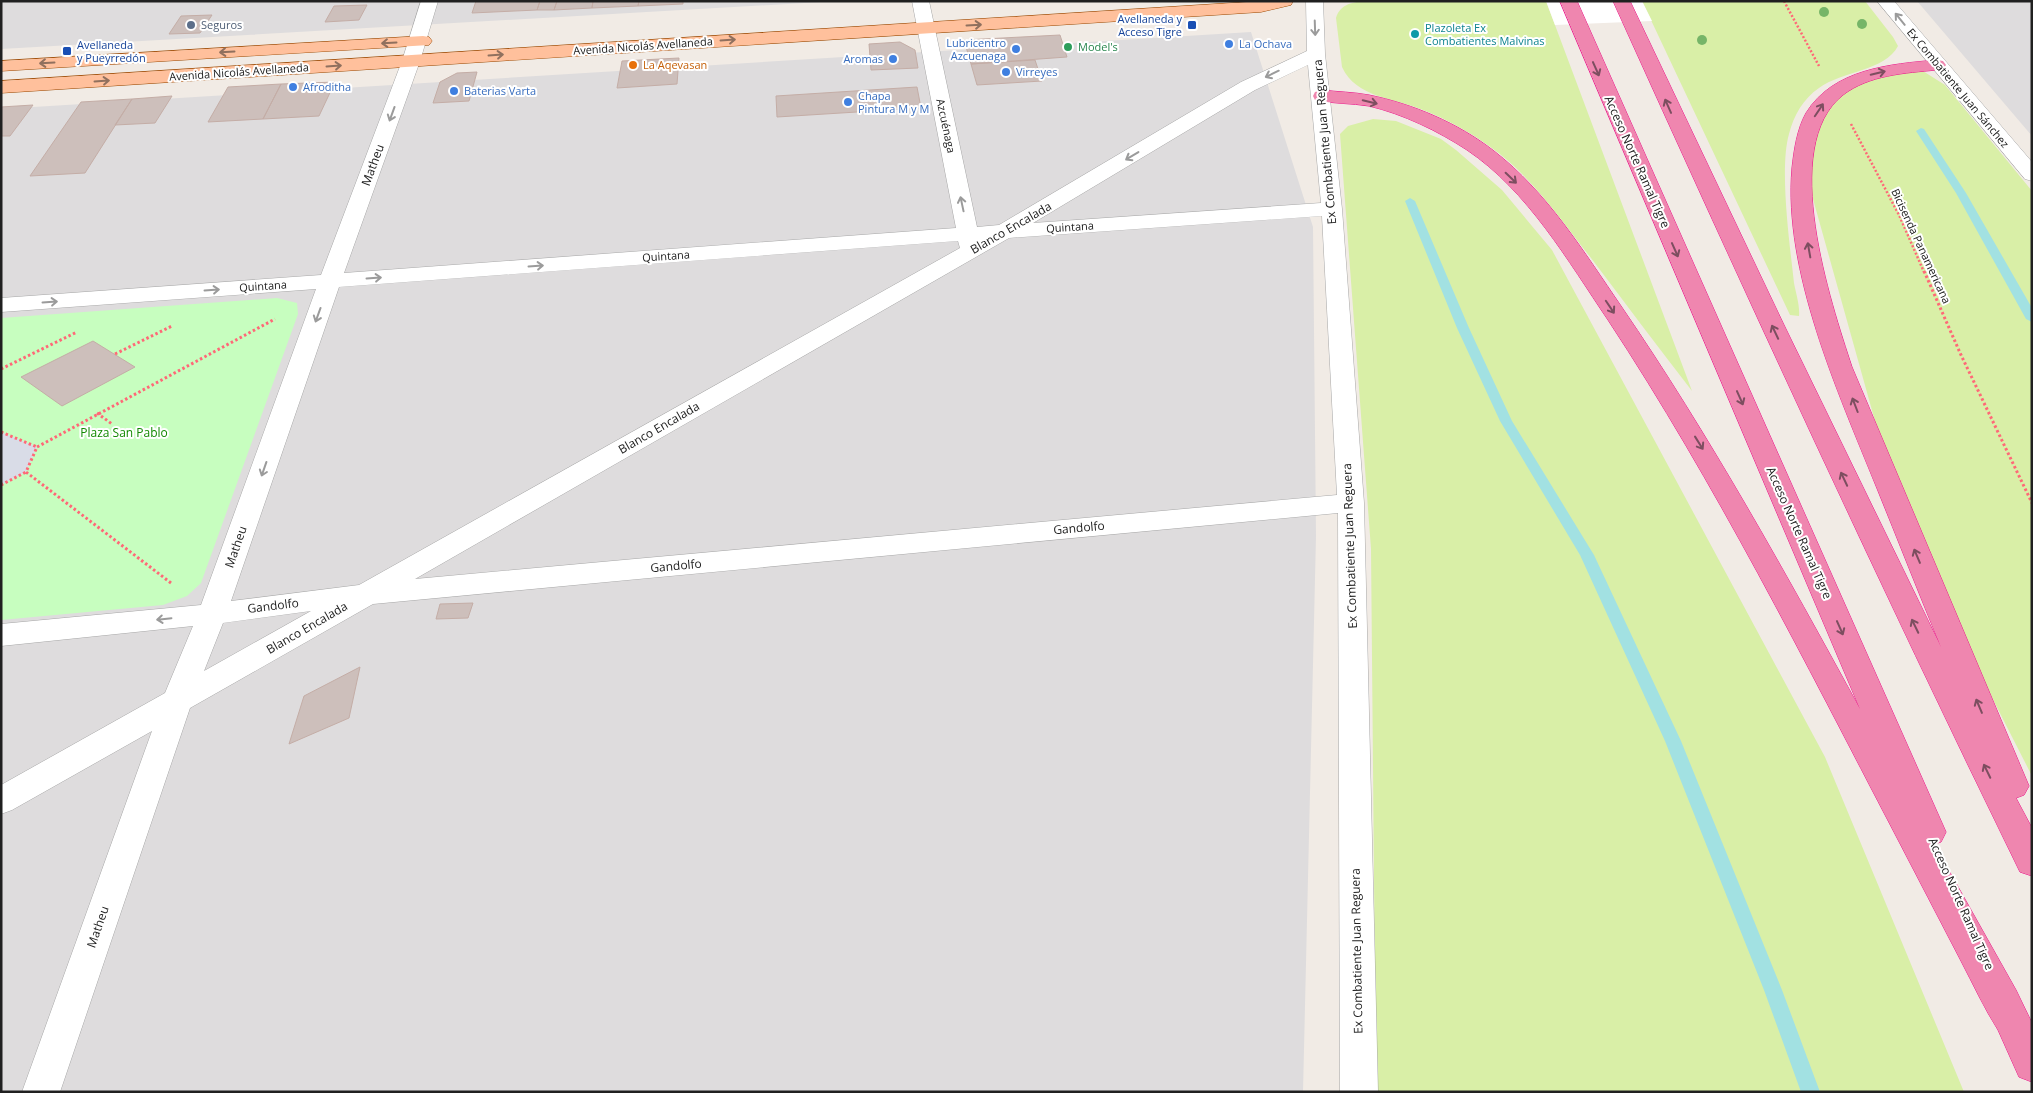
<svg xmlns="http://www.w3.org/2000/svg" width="2033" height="1093" font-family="'Open Sans',sans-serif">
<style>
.residential{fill:#dedcdd}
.grass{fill:#d9efa7}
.park{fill:#c7febf}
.plaza{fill:#d9dce7}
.pier{fill:#fff}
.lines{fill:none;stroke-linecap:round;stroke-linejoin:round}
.stream{fill:#a2e1e2;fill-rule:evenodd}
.building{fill:#cdbfbb;stroke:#c4ada6}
.minor-casing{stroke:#a7a7a7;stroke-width:1}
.major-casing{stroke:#9b4800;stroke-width:1}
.highway-casing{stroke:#eb168b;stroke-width:1}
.path-far1{stroke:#ff6877;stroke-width:2.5;stroke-dasharray:2 2;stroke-linecap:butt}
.path{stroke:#ff6877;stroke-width:3;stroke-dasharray:2.5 2.5;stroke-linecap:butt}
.minor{fill:#fff;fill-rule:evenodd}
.major{fill:#ffc09c;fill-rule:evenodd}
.highway{fill:#ef86af;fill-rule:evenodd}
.tree{fill:#76b568}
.oneway{stroke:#9b9b9b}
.oneway2{stroke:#90705e}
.oneway3{stroke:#7d4e60}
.service-dot{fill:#5c6f8a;stroke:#fff;stroke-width:2}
.transit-dot{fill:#1a4fb4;stroke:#fff;stroke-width:2}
.culture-dot{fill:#0f9aa8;stroke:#fff;stroke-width:2}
.shop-dot{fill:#3f7fe0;stroke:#fff;stroke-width:2}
.leisure-dot{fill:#2e9e5b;stroke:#fff;stroke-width:2}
.food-dot{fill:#e8710a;stroke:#fff;stroke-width:2}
.labels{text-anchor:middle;stroke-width:4;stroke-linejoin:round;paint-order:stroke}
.far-transit-label{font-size:11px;fill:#164399;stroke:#fff;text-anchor:end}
.far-service-label{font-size:11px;fill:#4e5e75;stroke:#fff;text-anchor:start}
.far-culture-label{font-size:11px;fill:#0d838f;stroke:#fff;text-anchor:start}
.far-shop-label{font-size:11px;fill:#366cbe;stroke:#fff;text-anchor:start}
.far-street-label{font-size:11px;fill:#202020;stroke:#fff}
.far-leisure-label{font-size:11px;fill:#27864d;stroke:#fff;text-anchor:start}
.far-food-label{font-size:11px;fill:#c56008;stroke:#fff;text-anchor:start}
.street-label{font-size:12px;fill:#202020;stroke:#fff}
.park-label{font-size:12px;fill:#128902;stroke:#fff}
</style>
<rect width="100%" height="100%" fill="#f1ebe5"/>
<!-- residential -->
<path class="residential" d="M1 1H839L1 49Z
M1917 1H2032V136Z
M1251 32 1313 227 1316 536 1303 1092H1V109Z"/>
<!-- grass -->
<path class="grass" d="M1362 1H1546L1692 391C1658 347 1625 303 1591 258 1560 219 1531 175 1489 146 1468 131 1446 119 1423 110 1395 98 1356 98 1342 67L1336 18C1340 5 1350 3 1362 1Z
M1642 1H1865L1893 37 1898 46C1885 71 1842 71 1819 88 1803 99 1794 115 1789 134 1779 169 1790 246 1794 283 1796 294 1800 305 1799 316L1790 315Z
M1915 66 1945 85 2032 191V776L1904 525 1801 156 1820 106 1875 73Z
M1373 119 1396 121 1441 139 1456 150 1502 190 1552 250 1825 757 1964 1092H1376L1371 549 1340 134 1348 126Z"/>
<!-- park -->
<path class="park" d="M277 298 297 303 298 314 201 583 187 596 163 605 1 620V318Z"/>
<!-- plaza -->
<path class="plaza" d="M1 432 37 447 26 472 1 485Z"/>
<!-- pier -->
<path class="pier" d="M1546 1H1642L1652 21 1555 25Z"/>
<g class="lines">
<!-- stream -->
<path class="stream" d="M1921 128 1924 129 1966 193 2032 308V322L2026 319 1956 193 1916 131Z
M1410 198 1415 201 1469 328 1512 421 1594 555 1681 741 1782 990 1820 1092H1801L1764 990 1665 741 1580 555 1500 421 1457 328 1405 201Z"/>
</g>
<!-- building -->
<path class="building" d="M476 1H540L537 10 472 13Z
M540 1H557L554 10H537Z
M557 1H593L592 8 554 10Z
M593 1H639L638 6 592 8Z
M639 1H683V4L638 6Z
M367 5 359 20 325 22 334 6Z
M212 15 200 33 169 34 181 16Z
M1060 35 1067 57 971 64 964 40Z
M900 42 915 50 918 68 871 70 869 44Z
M679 58 677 84 617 88 622 61Z
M1035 60 1042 81 977 85 971 64Z
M477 72 469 101 433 103 440 82 457 73Z
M335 82 319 116 263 119 281 84Z
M281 84 263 119 208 122 228 87Z
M917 87 921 108 777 117 776 96Z
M172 96 155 123 115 125 132 99Z
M132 99 85 173 30 176 81 102Z
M33 105 10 136H1V107Z
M93 341 135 367 62 406 21 377Z
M473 603 468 618 436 619 440 604Z
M360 667 349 718 289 744 304 696Z"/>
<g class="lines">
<!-- minor casing -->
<g class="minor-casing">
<path id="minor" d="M421 1H438L420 61 344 273 956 228 912 1H929L977 227 999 225 1241 82 1307 51 1306 1H1323L1325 54 1342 209 1364 503 1378 1092H1340L1338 513 373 604 190 708 60 1092H22L152 731 12 810 1 814V785L165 693 193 626 1 646V624L201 605 316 289 1 312V298L321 275 402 61ZM1308 65 1321 203 1033 223 1255 90ZM1322 216 1337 495 415 579 1009 238ZM958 241 960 248 359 585 231 601 339 287ZM311 611 204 671 223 623Z
M1877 1H1894L2032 162V181L2025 179Z"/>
</g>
<!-- major casing -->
<g class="major-casing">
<path id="major" d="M1263 1H1293L1291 5 1261 12 1 93V81Z
M423 36 429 37 432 41 429 45 1 71V61Z"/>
</g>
<!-- highway casing -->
<g class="highway-casing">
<path id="highway" d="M1560 1H1577L1946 832 1941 842 1934 844 2016 990 2032 1023V1082L2019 1077 1998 1030C1984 1008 1973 984 1961 961 1939 919 1917 876 1895 834 1804 660 1716 484 1608 320 1568 261 1528 191 1467 150 1438 131 1403 114 1369 106 1351 103 1333 104 1315 100L1313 96 1315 92 1322 90C1338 92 1353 92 1369 95 1413 104 1458 123 1494 151 1547 192 1584 252 1621 306 1710 436 1785 572 1860 709Z
M1613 1H1630L1784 325 1941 647C1919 594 1898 540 1876 486 1838 392 1783 271 1792 168 1794 150 1797 129 1806 113 1833 69 1890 64 1937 60L1943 61 1946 65 1943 69 1937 70C1905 73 1869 75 1843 95 1778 146 1831 303 1852 367L2029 786 2024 795 2016 798 2032 828V876L2020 872C1879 584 1745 293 1613 1Z"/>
</g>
<!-- path-far1 -->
<path class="path-far1" d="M1784 1 1819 66
M1851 124 1899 215 1924 272"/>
<!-- path -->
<path class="path" d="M1924 271 1961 355 2032 503
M115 354 172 326
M1 369 77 332
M97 413 112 424
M1 432 37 447
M1 485 26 472
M171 583 26 472 37 447 275 319"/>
<!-- minor -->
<use href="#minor" class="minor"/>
<!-- major -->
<use href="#major" class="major"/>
<!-- highway -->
<use href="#highway" class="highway"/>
</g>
<!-- trees -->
<g class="tree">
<circle cx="1824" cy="12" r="5"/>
<circle cx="1862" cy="24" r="5"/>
<circle cx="1702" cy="40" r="5"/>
</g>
<!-- one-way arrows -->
<defs><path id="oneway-shaft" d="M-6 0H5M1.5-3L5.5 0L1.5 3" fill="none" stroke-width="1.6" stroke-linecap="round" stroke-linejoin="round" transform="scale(1.25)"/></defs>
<g class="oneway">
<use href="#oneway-shaft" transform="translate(1900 19) rotate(-129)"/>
<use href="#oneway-shaft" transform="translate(1315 28) rotate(88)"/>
<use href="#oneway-shaft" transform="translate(1272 74) rotate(154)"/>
<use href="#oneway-shaft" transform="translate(392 114) rotate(110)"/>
<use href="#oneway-shaft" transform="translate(1132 156) rotate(149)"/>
<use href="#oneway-shaft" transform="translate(962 204) rotate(-102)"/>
<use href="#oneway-shaft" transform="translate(536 266) rotate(-4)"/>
<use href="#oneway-shaft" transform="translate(374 278) rotate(-4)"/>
<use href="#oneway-shaft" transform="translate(212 290) rotate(-4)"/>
<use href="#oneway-shaft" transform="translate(50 302) rotate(-4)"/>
<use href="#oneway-shaft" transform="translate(318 315) rotate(110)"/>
<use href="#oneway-shaft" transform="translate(264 469) rotate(109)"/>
<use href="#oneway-shaft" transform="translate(164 619) rotate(174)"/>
</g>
<g class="oneway2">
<use href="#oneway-shaft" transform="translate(974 25) rotate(-3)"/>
<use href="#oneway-shaft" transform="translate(728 40) rotate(-4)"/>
<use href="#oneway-shaft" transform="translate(389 43) rotate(177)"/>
<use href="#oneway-shaft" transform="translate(227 52) rotate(177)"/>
<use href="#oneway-shaft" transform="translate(496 55) rotate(-4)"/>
<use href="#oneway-shaft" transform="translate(47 63) rotate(177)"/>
<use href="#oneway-shaft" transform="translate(334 66) rotate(-4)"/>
<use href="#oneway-shaft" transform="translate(102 81) rotate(-4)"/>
</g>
<g class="oneway3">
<use href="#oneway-shaft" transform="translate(1596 69) rotate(66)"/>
<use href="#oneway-shaft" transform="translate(1878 73) rotate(-14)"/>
<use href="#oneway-shaft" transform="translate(1370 102) rotate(14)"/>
<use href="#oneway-shaft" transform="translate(1668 106) rotate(-114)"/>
<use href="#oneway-shaft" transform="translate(1819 110) rotate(-56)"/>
<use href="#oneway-shaft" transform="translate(1511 178) rotate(44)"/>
<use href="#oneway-shaft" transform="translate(1675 250) rotate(66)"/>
<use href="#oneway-shaft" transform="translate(1809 250) rotate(-100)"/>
<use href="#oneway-shaft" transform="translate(1610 307) rotate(56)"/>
<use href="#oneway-shaft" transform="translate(1775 332) rotate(-115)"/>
<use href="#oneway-shaft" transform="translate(1740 398) rotate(66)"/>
<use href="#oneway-shaft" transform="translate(1855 405) rotate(-111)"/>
<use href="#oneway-shaft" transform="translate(1699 443) rotate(58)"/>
<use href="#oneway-shaft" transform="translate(1844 479) rotate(-115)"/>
<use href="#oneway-shaft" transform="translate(1917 556) rotate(-113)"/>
<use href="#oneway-shaft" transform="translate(1915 626) rotate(-116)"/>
<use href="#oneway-shaft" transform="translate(1840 628) rotate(66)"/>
<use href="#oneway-shaft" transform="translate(1979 706) rotate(-113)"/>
<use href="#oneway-shaft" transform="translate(1987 771) rotate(-116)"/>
</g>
<!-- markers -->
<circle class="service-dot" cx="191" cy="25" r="5"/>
<g class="transit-dot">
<rect x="1187" y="20" width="10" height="10" rx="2.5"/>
<rect x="62" y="46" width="10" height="10" rx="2.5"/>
</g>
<circle class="culture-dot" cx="1415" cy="34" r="5"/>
<g class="shop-dot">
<circle cx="1229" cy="44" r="5"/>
<circle cx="1016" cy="49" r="5"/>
<circle cx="893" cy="59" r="5"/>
<circle cx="1006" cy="72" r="5"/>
<circle cx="293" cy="87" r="5"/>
<circle cx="454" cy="91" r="5"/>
<circle cx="848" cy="102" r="5"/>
</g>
<circle class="leisure-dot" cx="1068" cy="47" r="5"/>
<circle class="food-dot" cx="633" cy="65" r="5"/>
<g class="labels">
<!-- far-transit labels -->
<g class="far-transit-label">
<text x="1182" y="23">Avellaneda y<tspan x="1182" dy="13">Acceso Tigre</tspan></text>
<text x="77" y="49" text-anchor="start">Avellaneda<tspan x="77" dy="13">y Pueyrredón</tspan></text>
</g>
<!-- far-service labels -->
<g class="far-service-label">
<text x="201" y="29">Seguros</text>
</g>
<!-- far-culture labels -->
<g class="far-culture-label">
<text x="1425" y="32">Plazoleta Ex<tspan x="1425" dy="13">Combatientes Malvinas</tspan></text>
</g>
<!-- far-shop labels -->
<g class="far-shop-label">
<text x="1006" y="47" text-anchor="end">Lubricentro<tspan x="1006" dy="13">Azcuenaga</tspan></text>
<text x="1239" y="48">La Ochava</text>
<text x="883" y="63" text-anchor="end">Aromas</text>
<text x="1016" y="76">Virreyes</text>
<text x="303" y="91">Afroditha</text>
<text x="464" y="95">Baterias Varta</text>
<text x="858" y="100">Chapa<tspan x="858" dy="13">Pintura M y M</tspan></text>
</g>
<!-- far-street labels -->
<g class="far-street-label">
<text transform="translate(643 46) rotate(-4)" y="4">Avenida Nicolás Avellaneda</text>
<text transform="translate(239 72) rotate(-4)" y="4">Avenida Nicolás Avellaneda</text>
<text transform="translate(1958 88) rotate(50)" y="4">Ex Combatiente Juan Sánchez</text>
<text transform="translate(946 126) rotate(78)" y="4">Azcuénaga</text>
<text transform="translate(1070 227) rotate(-4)" y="4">Quintana</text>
<text transform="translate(1921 246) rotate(65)" y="4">Bicisenda Panamericana</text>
<text transform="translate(666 256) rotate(-4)" y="4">Quintana</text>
<text transform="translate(263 286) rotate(-4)" y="4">Quintana</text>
</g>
<!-- far-leisure labels -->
<g class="far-leisure-label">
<text x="1078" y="51">Model's</text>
</g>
<!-- far-food labels -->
<g class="far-food-label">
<text x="643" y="69">La Aqevasan</text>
</g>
<!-- street labels -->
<g class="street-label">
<text transform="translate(1325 142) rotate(-95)" y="4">Ex Combatiente Juan Reguera</text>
<text transform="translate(1637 162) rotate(66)" y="4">Acceso Norte Ramal Tigre</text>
<text transform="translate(373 165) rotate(-70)" y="4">Matheu</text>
<text transform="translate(1011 228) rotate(-30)" y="4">Blanco Encalada</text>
<text transform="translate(659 428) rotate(-30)" y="4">Blanco Encalada</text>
<text transform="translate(1079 528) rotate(-5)" y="4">Gandolfo</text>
<text transform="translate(1799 533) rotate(66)" y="4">Acceso Norte Ramal Tigre</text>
<text transform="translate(1350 546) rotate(-92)" y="4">Ex Combatiente Juan Reguera</text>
<text transform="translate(236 547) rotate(-71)" y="4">Matheu</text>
<text transform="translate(676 566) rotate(-5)" y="4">Gandolfo</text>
<text transform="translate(273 606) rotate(-7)" y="4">Gandolfo</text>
<text transform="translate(307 628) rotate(-30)" y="4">Blanco Encalada</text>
<text transform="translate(1961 904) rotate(66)" y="4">Acceso Norte Ramal Tigre</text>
<text transform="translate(98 927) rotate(-71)" y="4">Matheu</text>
<text transform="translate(1357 951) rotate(-91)" y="4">Ex Combatiente Juan Reguera</text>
</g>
<!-- park labels -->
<g class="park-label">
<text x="124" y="437">Plaza San Pablo</text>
</g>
</g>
<!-- border -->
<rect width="2033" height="1093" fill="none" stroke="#202020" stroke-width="5"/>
</svg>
